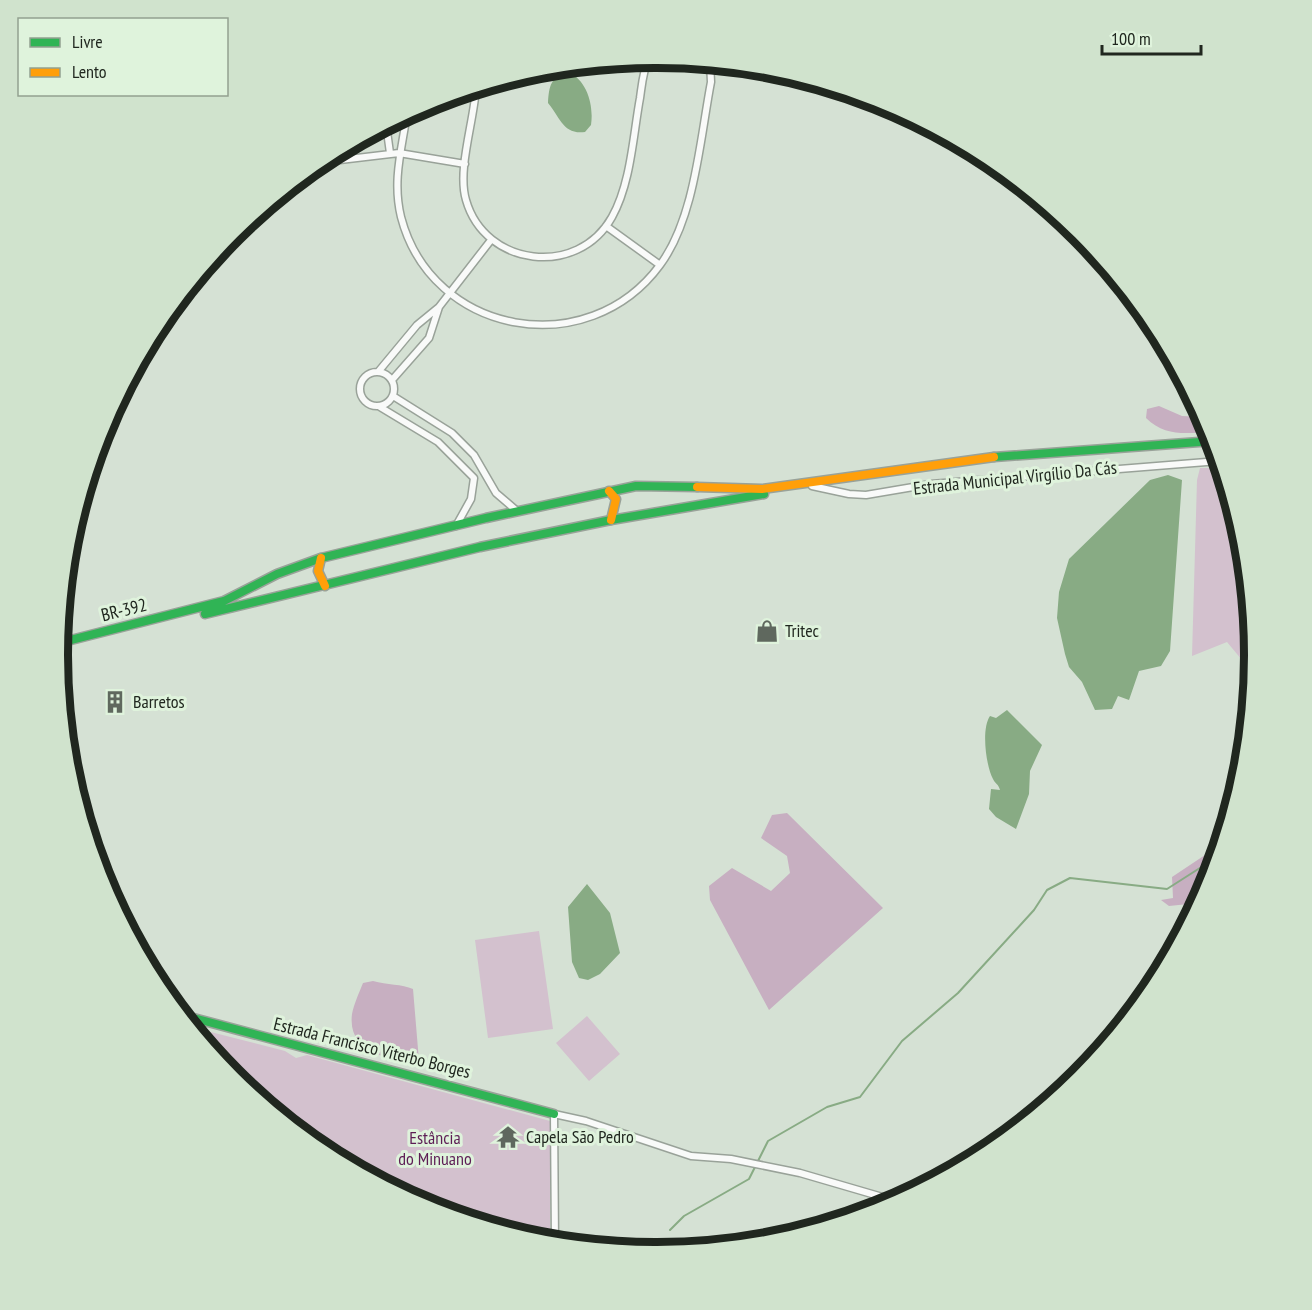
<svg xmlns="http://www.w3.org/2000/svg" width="1312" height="1310" font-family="'PT Sans Narrow',sans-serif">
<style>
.green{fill:#d3c1ce}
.forest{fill:#c7afc1}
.water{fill:#88ab84}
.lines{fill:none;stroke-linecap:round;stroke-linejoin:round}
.stream{stroke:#88ab84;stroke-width:2}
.street-casing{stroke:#99a299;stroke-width:9}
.fast-casing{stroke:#99a299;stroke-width:11}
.slow-casing{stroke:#99a299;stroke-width:11}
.street{stroke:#f9faf9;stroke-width:6}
.fast{stroke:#30b455;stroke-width:8}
.slow{stroke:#ff9f0a;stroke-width:8}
.labels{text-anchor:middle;stroke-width:6;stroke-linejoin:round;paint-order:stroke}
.street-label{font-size:18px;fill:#20271f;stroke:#dff3dc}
.poi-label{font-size:18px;fill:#20271f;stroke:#dff3dc;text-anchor:start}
.park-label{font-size:18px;fill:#5d1d55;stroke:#dff3dc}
.rim{fill:none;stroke:#20271f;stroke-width:8}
</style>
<rect width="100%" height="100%" fill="#d5e1d4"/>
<!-- green -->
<path class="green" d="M1200 468H1221L1243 539 1254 655 1252 672 1227 642 1192 656 1197 480Z
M539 931 553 1029 488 1038 475 940Z
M587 1016 620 1054 589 1081 556 1043Z
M191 1027 285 1051 296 1058 307 1055 550 1121V1243L427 1207 323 1152 233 1078Z"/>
<!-- forest -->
<path class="forest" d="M995 163 1047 206 1030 208 1024 194 992 175Z
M1159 406 1182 416 1204 417 1210 432C1186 433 1165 437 1146 418L1147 409Z
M787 813 883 908 769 1010 710 900 709 886 732 868 771 891 790 873 787 856 761 838 772 815Z
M1218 853 1213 869 1206 865 1199 885 1206 884 1198 903 1169 906 1161 900 1173 898 1172 877 1205 855Z
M373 981C387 985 402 984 413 989L419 1061C390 1060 347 1054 352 1014 354 1004 359 993 363 983Z"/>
<!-- water -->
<path class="water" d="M568 72C587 80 594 105 591 125L585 132C563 135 560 117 548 103 549 86 551 76 568 72Z
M1168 475 1182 480 1170 651 1161 666 1139 671 1129 700 1118 696 1112 709 1095 710 1082 682 1069 667 1065 654 1057 618 1059 592 1069 559 1150 480Z
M1007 710 1042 745 1030 771 1029 794 1016 829 996 817 989 809 991 789 1000 790C998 783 996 785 993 779 986 766 981 729 990 716L996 718Z
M587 884 610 913 620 953 600 974 588 980 579 978 572 962 568 907Z"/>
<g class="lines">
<!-- stream -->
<path class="stream" d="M670 1230 684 1216 749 1179 768 1141 827 1107 860 1097 902 1041 958 993 1034 910 1047 890 1070 878 1167 889 1203 866 1214 864"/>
<!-- street casing -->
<g class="street-casing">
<path id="street" d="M476 88C474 121 457 170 466 200 485 267 578 278 612 217 631 183 633 136 640 98 642 84 643 70 649 58
M407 113C402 149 392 180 401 217 432 336 588 363 660 265 695 218 700 139 711 82L710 62
M386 124 390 153
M327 156 340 160 399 153 465 164
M606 226 660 265
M360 389a17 17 0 1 1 34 0a17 17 0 1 1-34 0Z
M378 372 417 325 439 307 491 240
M392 380 429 338 439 307
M393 396 452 433 474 455 496 493 517 511
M380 407 438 442 474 478 471 499 456 526
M812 486 849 494 866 495 931 484 1219 461
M555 1243 554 1114 586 1121 691 1156 731 1159 800 1173 896 1201"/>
</g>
<!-- fast casing -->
<g class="fast-casing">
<path id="fast" d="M994 457 1213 441
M205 614 480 547 611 520 764 494
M59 643 224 601 277 574 321 558 486 518 636 486 697 487
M182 1015 554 1114"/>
</g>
<!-- slow casing -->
<g class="slow-casing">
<path id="slow" d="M697 487 762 489 994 457
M609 491 616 499 611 520
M321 558 318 571 325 586"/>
</g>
<!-- street -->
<use href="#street" class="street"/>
<!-- fast -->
<use href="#fast" class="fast"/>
<!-- slow -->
<use href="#slow" class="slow"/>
</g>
<!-- icons -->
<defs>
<g id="shop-bare" transform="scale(1.8)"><path d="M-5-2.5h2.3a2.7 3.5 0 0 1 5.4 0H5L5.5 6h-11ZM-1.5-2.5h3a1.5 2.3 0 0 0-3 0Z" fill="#5f685e" stroke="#dff3dc" stroke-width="2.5" paint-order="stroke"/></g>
<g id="building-bare" transform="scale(1.8)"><path d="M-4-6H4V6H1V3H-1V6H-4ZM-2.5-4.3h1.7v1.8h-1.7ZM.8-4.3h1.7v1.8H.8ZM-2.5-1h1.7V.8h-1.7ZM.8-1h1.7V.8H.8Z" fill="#5f685e" stroke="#dff3dc" stroke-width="2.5" paint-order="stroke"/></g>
<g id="temple-bare" transform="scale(1.8)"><path d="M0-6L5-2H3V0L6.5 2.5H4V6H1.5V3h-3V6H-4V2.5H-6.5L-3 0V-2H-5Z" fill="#5f685e" stroke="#dff3dc" stroke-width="2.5" paint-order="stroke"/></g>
</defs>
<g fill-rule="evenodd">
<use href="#shop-bare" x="767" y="631"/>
<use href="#building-bare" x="115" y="702"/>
<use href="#temple-bare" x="508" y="1137"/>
</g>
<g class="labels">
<!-- street labels -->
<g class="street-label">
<text transform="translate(1015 478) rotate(-6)" y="6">Estrada Municipal Virgílio Da Cás</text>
<text transform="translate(124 610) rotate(-14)" y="6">BR-392</text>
<text transform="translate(372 1048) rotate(14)" y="6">Estrada Francisco Viterbo Borges</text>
</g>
<!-- poi labels -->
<g class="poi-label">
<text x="785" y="637">Tritec</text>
<text x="133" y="708">Barretos</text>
<text x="526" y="1143">Capela São Pedro</text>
</g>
<!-- park labels -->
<g class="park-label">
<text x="435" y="1144">Estância<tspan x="435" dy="21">do Minuano</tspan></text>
</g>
</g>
<!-- crop -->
<path d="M0 0H1312V1310H0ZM655 68H657A587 587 0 0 1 1244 655V655A587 587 0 0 1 657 1242H655A587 587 0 0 1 68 655V655A587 587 0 0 1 655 68Z" fill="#d0e3cd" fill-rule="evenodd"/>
<path class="rim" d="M655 68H657A587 587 0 0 1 1244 655V655A587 587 0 0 1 657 1242H655A587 587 0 0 1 68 655V655A587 587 0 0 1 655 68Z"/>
<!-- legend -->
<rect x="18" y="18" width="210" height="78" fill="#dff3dc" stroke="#93a190" stroke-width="1.5"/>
<rect x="30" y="38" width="30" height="9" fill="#30b455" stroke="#93a190" stroke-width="1.5"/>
<text x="72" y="48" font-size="18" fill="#20271f">Livre</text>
<rect x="30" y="68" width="30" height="9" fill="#ff9f0a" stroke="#93a190" stroke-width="1.5"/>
<text x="72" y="78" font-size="18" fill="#20271f">Lento</text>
<!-- scale -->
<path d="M1102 45v9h99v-9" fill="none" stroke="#20271f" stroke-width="3"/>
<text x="1111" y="45" font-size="18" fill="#20271f" stroke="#dff3dc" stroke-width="4.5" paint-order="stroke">100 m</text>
</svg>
